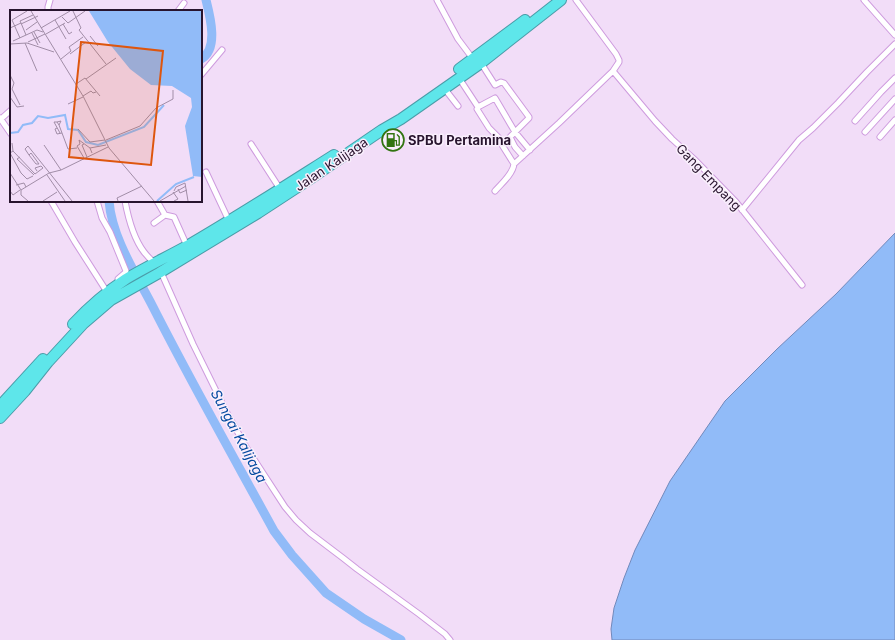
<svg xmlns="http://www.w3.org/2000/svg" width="895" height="640" font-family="Inter,sans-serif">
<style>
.water{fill:#91bbf8;stroke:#7289bb}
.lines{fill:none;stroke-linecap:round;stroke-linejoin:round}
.river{stroke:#91bbf8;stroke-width:9}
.street-casing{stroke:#ce9bde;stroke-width:7}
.highway-casing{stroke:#4b9ca8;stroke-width:12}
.street{stroke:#fff;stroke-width:5}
.highway{stroke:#5ee6ea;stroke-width:10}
.labels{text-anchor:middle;stroke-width:3;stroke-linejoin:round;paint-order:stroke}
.poi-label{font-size:13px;font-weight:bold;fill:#28142e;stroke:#f9eefc;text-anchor:start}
.street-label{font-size:13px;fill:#28142e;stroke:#f9eefc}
.water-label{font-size:14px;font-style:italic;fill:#03499f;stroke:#f9eefc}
.inset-river{fill:none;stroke:#91bbf8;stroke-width:2}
.inset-road{fill:none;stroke:#a18da7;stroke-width:1}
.view{fill:#de560e;fill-opacity:0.15;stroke:#de560e;stroke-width:2}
.inset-edge{fill:none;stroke:#28142e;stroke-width:2}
</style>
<rect width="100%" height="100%" fill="#f2ddf8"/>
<!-- water -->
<path class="water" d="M895 233V640H612L611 629 614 608 624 578 635 550 670 481 725 401 777 349 836 294Z"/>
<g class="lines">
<!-- river -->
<path class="river" d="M201 59C219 49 210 16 206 0
M109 201C112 238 136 274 153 307 191 382 233 456 274 531L292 555 326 593 364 619 401 640"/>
<!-- street casing -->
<g class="street-casing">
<path id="street" d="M437 0 458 39 473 59
M864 0 895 35
M48 11V7L50 0
M178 11 184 3
M481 63 495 85 501 82 504 83 529 117V118L510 137 515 147 523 156
M613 71 655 121 672 139 694 159 736 202 802 285
M201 75 222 50
M459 78 478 107 477 109 489 128 500 139 502 145 514 164
M444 88 458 106
M478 107 495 98 515 132 530 150
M0 118 11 134
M1 119 11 110
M855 121 881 92 895 78
M865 132 895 99
M880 137 895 120
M251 144 280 189
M206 172 229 221
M495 191C501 184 513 174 514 164L559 123 613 71 619 62V60L616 54 576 0
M51 201 75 242 107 292
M97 201 102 218 110 232 126 271 125 273 118 279 119 284
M125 201C128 217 134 239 144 252 147 256 151 260 155 263
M157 201 165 215
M742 210 799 140 813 128 838 103 867 72 895 44
M154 223 165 215 174 217 187 246
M161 272 193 344 227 413 246 447 285 507 296 520 310 533 343 558 357 569 419 614 445 634 450 640"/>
</g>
<!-- highway casing -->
<g class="highway-casing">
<path id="highway" d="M459 69 525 20
M73 324C89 307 106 292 126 279 146 267 167 257 187 246 237 217 285 186 334 155
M0 406 43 359
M0 418 25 391 48 362 83 324 111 300 159 273 258 213 310 179 382 130 401 119 481 63 561 0"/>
</g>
<!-- street -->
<use href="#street" class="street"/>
<!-- highway -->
<use href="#highway" class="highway"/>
</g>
<!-- icons -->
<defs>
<g id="fuel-ring" transform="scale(1.15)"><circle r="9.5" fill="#f9eefc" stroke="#327411" stroke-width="1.5"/><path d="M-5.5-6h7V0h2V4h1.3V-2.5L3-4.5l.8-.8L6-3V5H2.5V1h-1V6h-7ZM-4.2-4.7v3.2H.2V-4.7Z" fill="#327411"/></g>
</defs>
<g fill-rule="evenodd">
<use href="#fuel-ring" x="393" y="140"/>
</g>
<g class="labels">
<!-- poi labels -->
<g class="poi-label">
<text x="408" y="145">SPBU Pertamina</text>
</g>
<!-- street labels -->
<g class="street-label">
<text transform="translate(331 164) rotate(-34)" y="5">Jalan Kalijaga</text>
<text transform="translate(709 177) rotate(46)" y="5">Gang Empang</text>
</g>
<!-- water labels -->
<g class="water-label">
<text transform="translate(239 436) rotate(62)" y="5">Sungai Kalijaga</text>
</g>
</g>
<!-- overview -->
<g transform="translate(10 10)">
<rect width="192" height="192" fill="#f2ddf8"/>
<path d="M79 1H192V167L183 166 175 116 182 97 181 88 162 76 141 75 120 59 98 32Z" fill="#91bbf8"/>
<path class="inset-river" d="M0 123 8 122 13 115 22 113 28 106 38 108 55 105 58 119 68 120 76 132 88 135 134 117 154 95M147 191 166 174 184 167"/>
<path class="inset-road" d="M21 1 73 86 99 138 144 191M63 1 71 18 69 20 96 54M52 7 58 13 75 1M45 10 56 29M11 13 10 11 23 5M11 14 28 6M53 14 59 24 62 22M0 18 11 13 16 25M31 18 60 1M16 20 27 12M24 22 30 33M22 23 28 35M36 24 55 13M80 26 88 36M10 28 2 10 17 1M3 31 27 20 33 22M18 32 35 24M15 33 27 61M0 34 17 33 44 42M60 44 76 32M51 49 61 41 59 37 73 27M0 65 4 73 2 79 10 95M76 69 106 48M66 74 75 68 90 86M73 86 81 81 83 83 86 82M0 87 7 97 14 96M58 94 73 87M47 112H44L50 123M49 115 47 112 51 111 49 115 58 139 67 138M47 118 45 119 47 124 52 123M68 119 80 132 95 130M96 130 130 116 146 98 163 89V80M2 133 3 141 0 143 11 163 17 169 23 166M74 134 72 135 77 147M34 135 51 160M80 138 96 135M3 141 25 164M21 143 29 154H26L19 145ZM19 145 15 139 18 136 62 191M10 147 7 149 24 165M74 148 67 136 70 134 69 130 80 138 82 143M0 163 11 180M25 164 33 158 31 156 25 158 27 161M37 165 55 191M6 175 14 173 16 177M168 179 170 183 177 180M0 181 3 185 10 180M164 181 166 177 175 173 178 191M163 182 168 189 164 191M18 191 11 185V180L39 163 51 160 98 137M33 191 47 182M108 191 107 188 132 176M150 191 176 176"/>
<path class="view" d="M71 32 153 41 141 155 59 147Z"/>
<rect width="192" height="192" class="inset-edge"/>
</g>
</svg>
